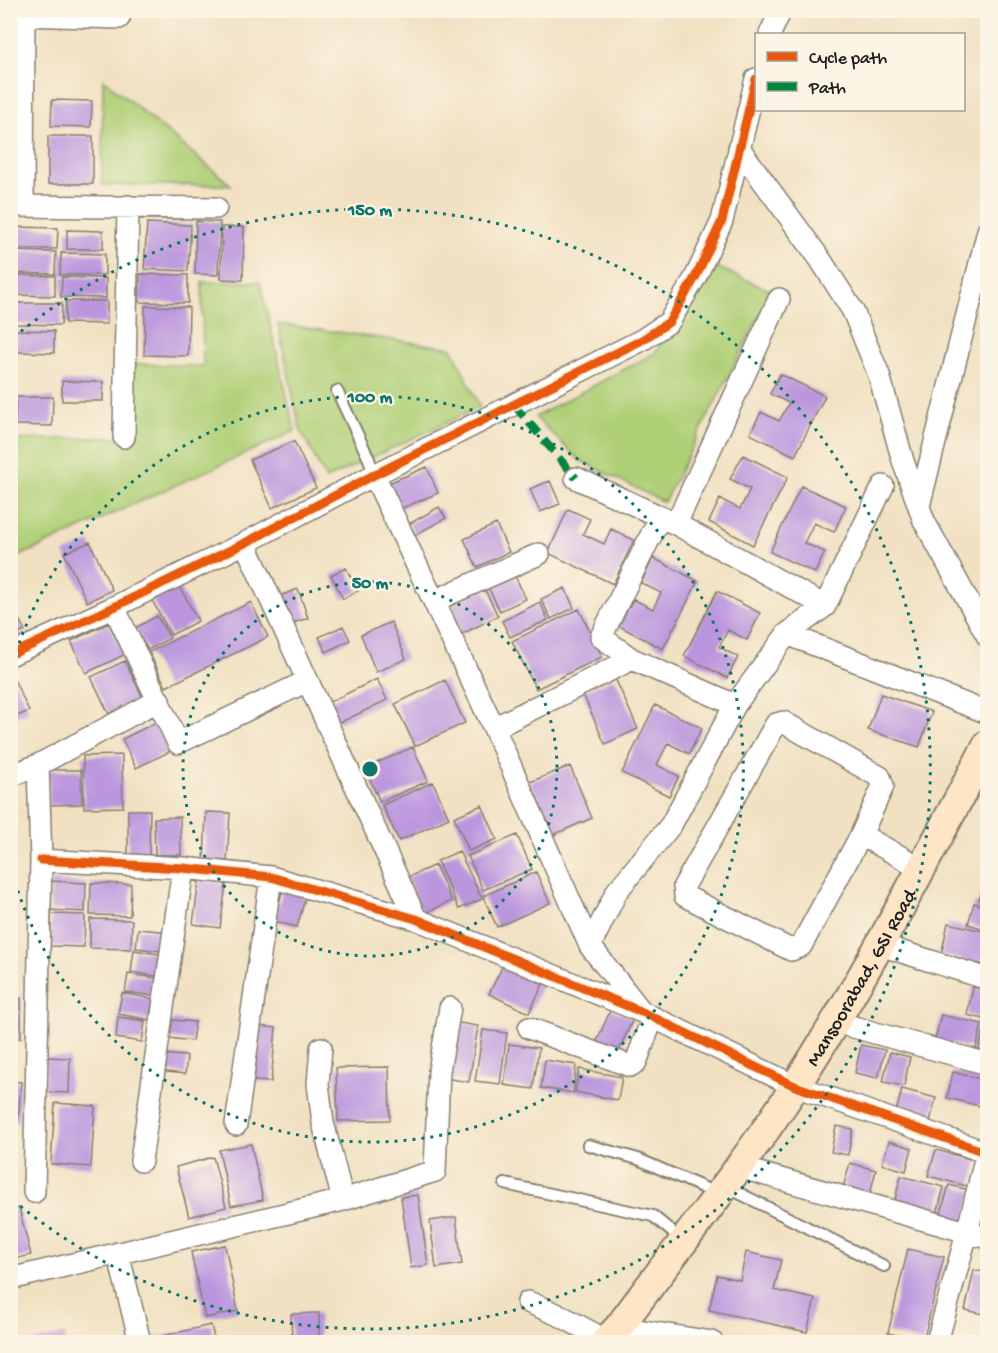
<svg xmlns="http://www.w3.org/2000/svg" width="998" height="1353" font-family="'Gochi Hand',sans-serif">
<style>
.green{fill:#afcf76;stroke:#667649;stroke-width:1.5}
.building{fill:#bb96de}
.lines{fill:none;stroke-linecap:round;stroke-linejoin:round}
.lane-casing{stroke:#867e6f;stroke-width:14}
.street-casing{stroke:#867e6f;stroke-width:24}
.secondary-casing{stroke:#867e6f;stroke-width:32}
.lane{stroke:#fff;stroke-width:10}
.street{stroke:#fff;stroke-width:21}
.secondary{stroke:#fde5c5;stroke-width:28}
.quiet{stroke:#00873e;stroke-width:8;stroke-dasharray:15 8;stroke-linecap:butt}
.cycleway-casing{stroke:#fcf5e5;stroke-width:13}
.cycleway{stroke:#e8590c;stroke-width:9}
.ring{fill:none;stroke:#0f766e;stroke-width:3;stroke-dasharray:3 6}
.labels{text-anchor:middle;stroke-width:4.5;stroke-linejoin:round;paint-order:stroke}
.street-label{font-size:20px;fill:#1c1c1c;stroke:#fcf5e5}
.centre{fill:#0f766e;stroke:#fcf5e5;stroke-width:3}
.ring-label{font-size:18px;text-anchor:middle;font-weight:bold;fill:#0f766e;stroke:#fcf5e5;stroke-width:4.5;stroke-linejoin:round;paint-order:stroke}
</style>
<rect width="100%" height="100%" fill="#fcf5e5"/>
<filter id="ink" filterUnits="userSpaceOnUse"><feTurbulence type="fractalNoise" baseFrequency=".0167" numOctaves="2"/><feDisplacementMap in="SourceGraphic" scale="12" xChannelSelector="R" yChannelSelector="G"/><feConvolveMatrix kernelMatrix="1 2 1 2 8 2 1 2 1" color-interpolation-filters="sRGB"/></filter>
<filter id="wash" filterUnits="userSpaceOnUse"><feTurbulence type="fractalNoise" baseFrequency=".008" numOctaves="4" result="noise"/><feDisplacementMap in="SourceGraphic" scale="24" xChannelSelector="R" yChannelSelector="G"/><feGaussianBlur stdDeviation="1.35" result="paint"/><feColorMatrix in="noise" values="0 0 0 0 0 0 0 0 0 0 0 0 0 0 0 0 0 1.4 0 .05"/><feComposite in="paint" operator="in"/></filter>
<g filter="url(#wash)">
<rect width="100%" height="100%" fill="#f1e1c2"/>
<!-- green -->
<path class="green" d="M103 79 231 185H102Z
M714 266 772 291 664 502 579 460 535 417 655 353Z
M202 282H260L295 431 11 560 10 440 133 437V364L203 366Z
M278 324 452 348 480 407 326 479 300 429Z"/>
<g id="blocks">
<!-- building -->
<path class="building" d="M52 100 92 101 91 127 51 126Z
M48 136H93V184H48Z
M196 221 220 222 218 275 195 274Z
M147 223 191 225 188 271 144 269Z
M15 227 58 228 57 249H15Z
M222 227H244L243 280 221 279Z
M67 230 103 231V249H67Z
M16 251 56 252 55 274 16 273Z
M61 253 105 254V275H60Z
M140 274 188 275V303L139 302Z
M14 275 55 276V296L14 295Z
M62 277 106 278V298L61 297Z
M66 301H107V324L65 323Z
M13 303H62L61 325 13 324Z
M145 306 189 307 188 356 144 355Z
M15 330 54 331V353L15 352Z
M780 374 825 396 795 456 750 434 761 412 779 421 789 403 770 394Z
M62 381 103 382V401H62Z
M16 397H53L52 426 15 425Z
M294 441 316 488 272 508 250 460Z
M743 455 788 477 753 545 709 522 720 499 740 509 750 489 730 479Z
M427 467 438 493 400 509 389 483Z
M550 481 560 504 540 512 530 489Z
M801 486 846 506 834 532 814 523 804 543 825 552 815 573 770 552Z
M439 507 446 518 415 535 409 524Z
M568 509 590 519 583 534 604 544 611 529 634 540 613 584 548 553Z
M496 524 509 552 477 567 464 539Z
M90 542 112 590 87 602 64 553Z
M653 558 698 581 663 649 619 626 633 599 653 609 661 593 641 583Z
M346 568 358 591 343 599 331 575Z
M514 574 526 599 500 611 488 587Z
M179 585 198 621 171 635 152 600Z
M484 588 498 616 462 634 448 607Z
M565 588 574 608 551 619 541 599Z
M298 589 308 618 290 624 280 596Z
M717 591 760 613 747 640 728 630 719 647 738 657 727 678 684 656Z
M251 602 268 637 166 687 149 652Z
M540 602 548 620 510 637 502 621Z
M12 606 25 631 10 638V607Z
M579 609 602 657 536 689 512 641Z
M157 616 170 638 148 650 135 628Z
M391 622 406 659 376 672 361 635Z
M109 623 124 655 86 673 71 641Z
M343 626 350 640 326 652 319 637Z
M125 661 143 698 109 714 91 677Z
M10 671 29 711 10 719Z
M615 678 638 729 605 744 582 692Z
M377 679 387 700 339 723 329 702Z
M445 680 465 723 415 746 395 704Z
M881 694 932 712 919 747 868 730Z
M655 705 702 728 689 754 668 743 657 765 679 776 669 796 622 773Z
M157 722 171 751 136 768 122 739Z
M413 747 428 781 380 802 365 768Z
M122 755 123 807 84 808 83 756Z
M570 766 592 818 553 835 530 782Z
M49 770H81L82 804 49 805Z
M433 782 449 818 399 841 382 805Z
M482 805 497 839 469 851 454 817Z
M128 810H150L149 860H128Z
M206 812 230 813 227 863 204 862Z
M180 817 181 855H155L154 818Z
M517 835 532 869 483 890 468 856Z
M459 851 482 899 459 909 437 861Z
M435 865 452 901 423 914 406 878Z
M536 872 550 903 497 927 483 896Z
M988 874V902L979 899Z
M199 880 226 884 220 928 193 924Z
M51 881 86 883 85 912 50 910Z
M91 883 131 884 130 916 90 915Z
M283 889 306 895 297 927 274 921Z
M974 903 988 907V930L968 924Z
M51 914 85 915 84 947 50 946Z
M90 919 132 920 131 949 90 948Z
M948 923 988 932V966L941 955Z
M138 929 171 932 169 952 136 948Z
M134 950 165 955 162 977 131 972Z
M503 965 543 984 529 1013 489 994Z
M128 974 157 978 154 996 125 992Z
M973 987 988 990V1020L967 1015Z
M122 993 153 999 149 1020 118 1014Z
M21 998V1038L10 1039V999Z
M611 1009 633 1019 617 1055 595 1045Z
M941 1015 982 1024 976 1049 935 1040Z
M118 1017 145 1021 142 1042 116 1038Z
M172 1020 195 1022 192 1041 169 1038Z
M453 1022 478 1026 469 1082 444 1078Z
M259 1026 276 1028 271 1082 254 1081Z
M985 1026 988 1027V1058L977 1056Z
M483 1030 507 1033 500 1084 475 1081Z
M509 1044 539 1048 533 1089 504 1085Z
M861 1045 885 1050 878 1078 855 1073Z
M890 1052 910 1057 904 1086 883 1082Z
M159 1054 187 1056 185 1074 158 1071Z
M46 1057 70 1058 69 1093 45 1092Z
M545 1060 576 1065 573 1093 541 1088Z
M389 1067 390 1120 338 1121 336 1068Z
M579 1069 622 1077 618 1100 575 1092Z
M953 1072 988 1081V1108L947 1098Z
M10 1081 21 1082 18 1122 10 1121Z
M902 1089 936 1098 928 1129 894 1120Z
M55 1103 95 1106 91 1167 51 1164Z
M836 1126 853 1129 848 1155 831 1152Z
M889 1141 912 1148 906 1171 882 1164Z
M251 1144 263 1200 231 1206 219 1150Z
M936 1150 978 1161 971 1187 928 1176Z
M213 1157 226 1207 189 1217 176 1167Z
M850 1163 876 1170 869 1198 842 1191Z
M901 1176 944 1187 937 1214 894 1203Z
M949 1185 973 1191 964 1223 940 1216Z
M418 1195 428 1265 411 1268 401 1197Z
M19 1208 31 1255 10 1260V1210Z
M456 1217 462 1264 436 1268 430 1221Z
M225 1245 238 1311 205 1318 191 1252Z
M908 1249 944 1257 923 1342 888 1333Z
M746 1252 781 1260 774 1290 815 1299 807 1332 709 1310 717 1275 740 1280Z
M974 1270 988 1273V1315L965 1310Z
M319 1313V1342H292L291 1314Z
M211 1325 215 1342H154L153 1338Z
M64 1334 66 1342H31Z"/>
</g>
</g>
<g filter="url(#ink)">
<use href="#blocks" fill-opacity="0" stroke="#867e6f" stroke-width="1.5"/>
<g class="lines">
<!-- lane casing -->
<g class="lane-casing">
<path id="lane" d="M337 391 369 459 374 475
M588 1145 638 1159 718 1194
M505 1184 653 1216 683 1241
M727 1187 884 1266"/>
</g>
<!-- street casing -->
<g class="street-casing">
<path id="street" d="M24 15 119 18
M770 34 781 10
M739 148 820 259 853 311 879 375 903 461 924 521 988 637
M10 206 216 208
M23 206 24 10
M124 437 128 206
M374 475 494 728 590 946 641 1011
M576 478 676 524 825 606
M919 506 988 231
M660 517 601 637 632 659 735 705
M676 524 779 299
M245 543 416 919
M434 601 539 554
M114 607 178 743 307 681
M787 634 988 713
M10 655 114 607 245 543 374 475 642 340 669 322 696 276 722 221 756 79
M494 728 632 659
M10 776 38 765 159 700
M861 835 801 946 791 950 685 896 684 886 776 724 783 722 880 777 883 786 861 835 921 868
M41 860 183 868 271 877 416 919 642 1012 795 1086 988 1153
M880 945 988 979
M590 946 617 891 671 825 735 705 787 634 825 606 883 486
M835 1022 988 1064
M529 1028 630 1066 636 1062 653 1017
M321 1048 318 1084 323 1123 343 1200
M236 1125 271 877
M141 1161 183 868
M738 1167 988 1238
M34 1192 41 860 38 765
M118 1253 140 1342
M10 1279 343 1200 435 1171 439 1071 450 1008
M528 1302 561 1316 607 1341
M619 1327 712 1342
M937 1342 967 1233 988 1147"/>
</g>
<!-- secondary casing -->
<g class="secondary-casing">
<g id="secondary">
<path id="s1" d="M605 1342 619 1327C678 1247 741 1169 796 1085 867 975 926 859 988 744"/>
</g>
</g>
<!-- lane -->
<use href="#lane" class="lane"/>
<!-- street -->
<use href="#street" class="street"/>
<!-- secondary -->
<use href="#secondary" class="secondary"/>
<!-- quiet -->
<path class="quiet" d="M514 405 576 478"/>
<!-- cycleway casing -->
<g class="cycleway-casing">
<path id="cycleway" d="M10 655 114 607 245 543 374 475 642 340 669 322 696 276 722 221 756 79
M41 860 183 868 271 877 416 919 642 1012 795 1086 988 1153"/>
</g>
<!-- cycleway -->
<use href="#cycleway" class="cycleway"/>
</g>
</g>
<!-- distance rings -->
<g class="ring">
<circle cx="370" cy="769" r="187"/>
<path d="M11 669A373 373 0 1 1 11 869"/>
<path d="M14 337A560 560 0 1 1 14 1201"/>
</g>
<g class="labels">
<!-- street labels -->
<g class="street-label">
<text dy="7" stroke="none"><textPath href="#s1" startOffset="446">Mansoorabad, GSI Road</textPath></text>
</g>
</g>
<circle cx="370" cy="769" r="9" class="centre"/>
<g class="ring-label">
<text x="370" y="215">150 m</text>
<text x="370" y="402">100 m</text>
<text x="370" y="588">50 m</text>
</g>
<!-- margin -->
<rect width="998" height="1353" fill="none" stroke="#fcf5e5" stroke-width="36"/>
<!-- legend -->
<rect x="755" y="33" width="210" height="78" fill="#fcf5e5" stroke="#a29e95" stroke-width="1.5"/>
<rect x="767" y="52" width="30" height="9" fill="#e8590c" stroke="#a29e95" stroke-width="1.5"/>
<text x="809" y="63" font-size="18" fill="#1c1c1c">Cycle path</text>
<rect x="767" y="82" width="30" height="9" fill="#00873e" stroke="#a29e95" stroke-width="1.5"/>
<text x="809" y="93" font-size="18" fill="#1c1c1c">Path</text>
</svg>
